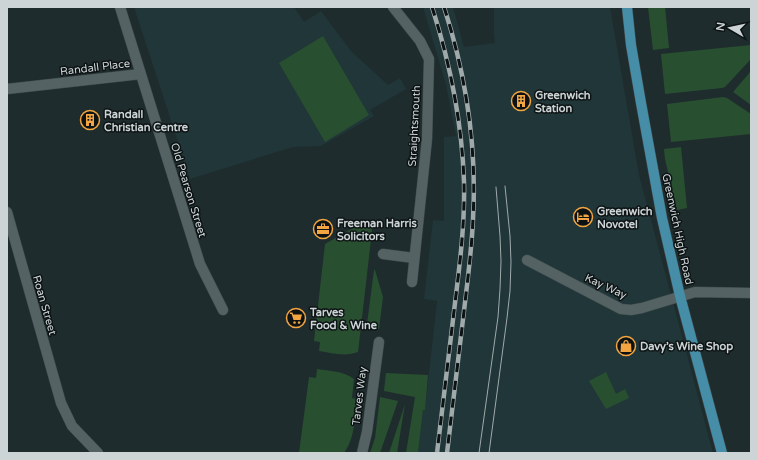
<svg xmlns="http://www.w3.org/2000/svg" width="758" height="460" font-family="'Varela Round',sans-serif">
<style>
.built{fill:#203638}
.green{fill:#294f31}
.lines{fill:none;stroke-linecap:round;stroke-linejoin:round}
.minor-casing{stroke:#3f4a4b;stroke-width:11}
.primary-casing{stroke:#3f4a4b;stroke-width:11}
.minor{stroke:#546264;stroke-width:10}
.primary{stroke:#468da8;stroke-width:10}
.tram{stroke:#a0aaab;stroke-width:1}
.rail-casing{stroke:#a0aaab;stroke-width:4.5}
.rail{stroke:#0d1314;stroke-width:3;stroke-dasharray:9;stroke-linecap:butt}
.labels{text-anchor:middle;stroke-width:3;stroke-linejoin:round;paint-order:stroke}
.street-label{font-size:11px;fill:#ccd4d5;stroke:#0d1314}
.poi-label{font-size:11px;font-weight:bold;fill:#ccd4d5;stroke:#0d1314;text-anchor:start}
</style>
<rect width="100%" height="100%" fill="#1f2c2d"/>
<!-- built -->
<path class="built" d="M134 7H294L304 22 321 11 351 51 388 85 400 78 406 89 370 110 374 116 321 146 293 147 190 179Z
M423 7H453L464 47 495 43 494 35V7H610L639 175 713 453H418L423 410 425 409 437 301 424 299 433 220 444 221V137L456 136 446 85Z"/>
<!-- green -->
<path class="green" d="M648 7H665L669 48 653 50Z
M323 36 369 115 325 142 279 63Z
M751 45V59L725 87 722 88 665 94 661 54Z
M751 71V105L733 92Z
M723 97 727 98 751 114V134L671 142 667 104Z
M681 147 687 208 677 210 665 159 664 149Z
M362 223 367 224 371 226 372 231 358 352C345 357 332 353 319 351L320 342 314 341 325 244Z
M374 270H375L383 297 379 329 367 324Z
M317 369C330 371 343 371 354 379L352 398 357 399C355 417 355 438 344 453H299L309 377 316 378Z
M606 372 616 394 625 389 629 398 606 409 589 381Z
M386 373 428 375 425 410H423L418 453H406L415 397 384 391Z
M380 397 398 401 380 453H370L375 438Z
M405 404 397 453H389Z"/>
<g class="lines">
<!-- minor casing -->
<g class="minor-casing">
<path id="minor" d="M120 7 200 264 223 310
M393 7 420 41 429 59 427 139 412 282
M7 89 141 74
M7 212 61 403 72 426 98 453
M383 254 414 258
M527 260 621 309 631 310 642 308 695 292 751 293
M362 453 367 432 379 342"/>
</g>
<!-- primary casing -->
<g class="primary-casing">
<path id="primary" d="M627 7 631 45 641 103 662 218 680 296 722 453"/>
</g>
<!-- minor -->
<use href="#minor" class="minor"/>
<!-- primary -->
<use href="#primary" class="primary"/>
<!-- tram -->
<path class="tram" d="M479 453 498 317 500 289 501 261 500 236 496 187
M489 453 507 318 510 291 511 262 510 236 505 186"/>
<!-- rail casing -->
<g class="rail-casing">
<path id="rail" d="M432 7C450 63 462 123 464 182 465 222 460 263 455 303 449 353 443 403 437 453
M444 7C466 75 477 148 473 219 472 244 469 269 466 294 460 347 453 400 447 453"/>
</g>
<!-- rail -->
<use href="#rail" class="rail"/>
</g>
<!-- icons -->
<defs>
<g id="building-ring" transform="scale(1)"><circle r="9.5" fill="#0d1314" stroke="#f2a541" stroke-width="1.5"/><path d="M-4-6H4V6H1V3H-1V6H-4ZM-2.5-4.3h1.7v1.8h-1.7ZM.8-4.3h1.7v1.8H.8ZM-2.5-1h1.7V.8h-1.7ZM.8-1h1.7V.8H.8Z" fill="#f2a541"/></g>
<g id="hotel-ring" transform="scale(1)"><circle r="9.5" fill="#0d1314" stroke="#f2a541" stroke-width="1.5"/><path d="M-6-4.5h1.5V1H6V5H4.5V3h-9V5H-6ZM-4 0a1.8 1.8 0 1 1 3.6 0ZM.5 0V-2.5h3Q6-2.5 6 0Z" fill="#f2a541"/></g>
<g id="office-ring" transform="scale(1)"><circle r="9.5" fill="#0d1314" stroke="#f2a541" stroke-width="1.5"/><path d="M-6-3h4V-5.5h4V-3h4V5H-6ZM-1-4.5V-3h2v-1.5ZM-6 0V1H6V0Z" fill="#f2a541"/></g>
<g id="supermarket-ring" transform="scale(1)"><circle r="9.5" fill="#0d1314" stroke="#f2a541" stroke-width="1.5"/><path d="M-6-5.5h2.5l.6 2H6L4.5 2H-2.5L-4.4-4H-6ZM-1.5 3.2a1.3 1.3 0 1 0 .1 0ZM3 3.2a1.3 1.3 0 1 0 .1 0Z" fill="#f2a541"/></g>
<g id="shop-ring" transform="scale(1)"><circle r="9.5" fill="#0d1314" stroke="#f2a541" stroke-width="1.5"/><path d="M-5-2.5h2.3a2.7 3.5 0 0 1 5.4 0H5L5.5 6h-11ZM-1.5-2.5h3a1.5 2.3 0 0 0-3 0Z" fill="#f2a541"/></g>
</defs>
<g fill-rule="evenodd">
<use href="#building-ring" x="521" y="101"/>
<use href="#building-ring" x="90" y="120"/>
<use href="#hotel-ring" x="583" y="217"/>
<use href="#office-ring" x="323" y="229"/>
<use href="#supermarket-ring" x="296" y="318"/>
<use href="#shop-ring" x="626" y="346"/>
</g>
<g class="labels">
<!-- street labels -->
<g class="street-label">
<text transform="translate(95 67) rotate(-7)" y="4">Randall Place</text>
<text transform="translate(414 126) rotate(-87)" y="4">Straightsmouth</text>
<text transform="translate(189 190) rotate(73)" y="4">Old Pearson Street</text>
<text transform="translate(678 229) rotate(78)" y="4">Greenwich High Road</text>
<text transform="translate(606 286) rotate(25)" y="4">Kay Way</text>
<text transform="translate(45 305) rotate(74)" y="4">Roan Street</text>
<text transform="translate(359 396) rotate(-83)" y="4">Tarves Way</text>
</g>
<!-- poi labels -->
<g class="poi-label">
<text x="535" y="99">Greenwich<tspan x="535" dy="13">Station</tspan></text>
<text x="104" y="118">Randall<tspan x="104" dy="13">Christian Centre</tspan></text>
<text x="597" y="215">Greenwich<tspan x="597" dy="13">Novotel</tspan></text>
<text x="337" y="227">Freeman Harris<tspan x="337" dy="13">Solicitors</tspan></text>
<text x="310" y="316">Tarves<tspan x="310" dy="13">Food &amp; Wine</tspan></text>
<text x="640" y="350">Davy’s Wine Shop</text>
</g>
</g>
<!-- border -->
<rect width="758" height="460" fill="none" stroke="#ccd4d5" stroke-width="16"/>
<!-- north arrow -->
<g transform="translate(730 28) rotate(279)" stroke="#0d1314" stroke-width="3" paint-order="stroke">
<path d="M0-3L7 15L0 10L-7 15Z" fill="#ccd4d5"/>
<text y="-6" font-size="11" font-weight="bold" text-anchor="middle" fill="#ccd4d5">N</text>
</g>
</svg>
